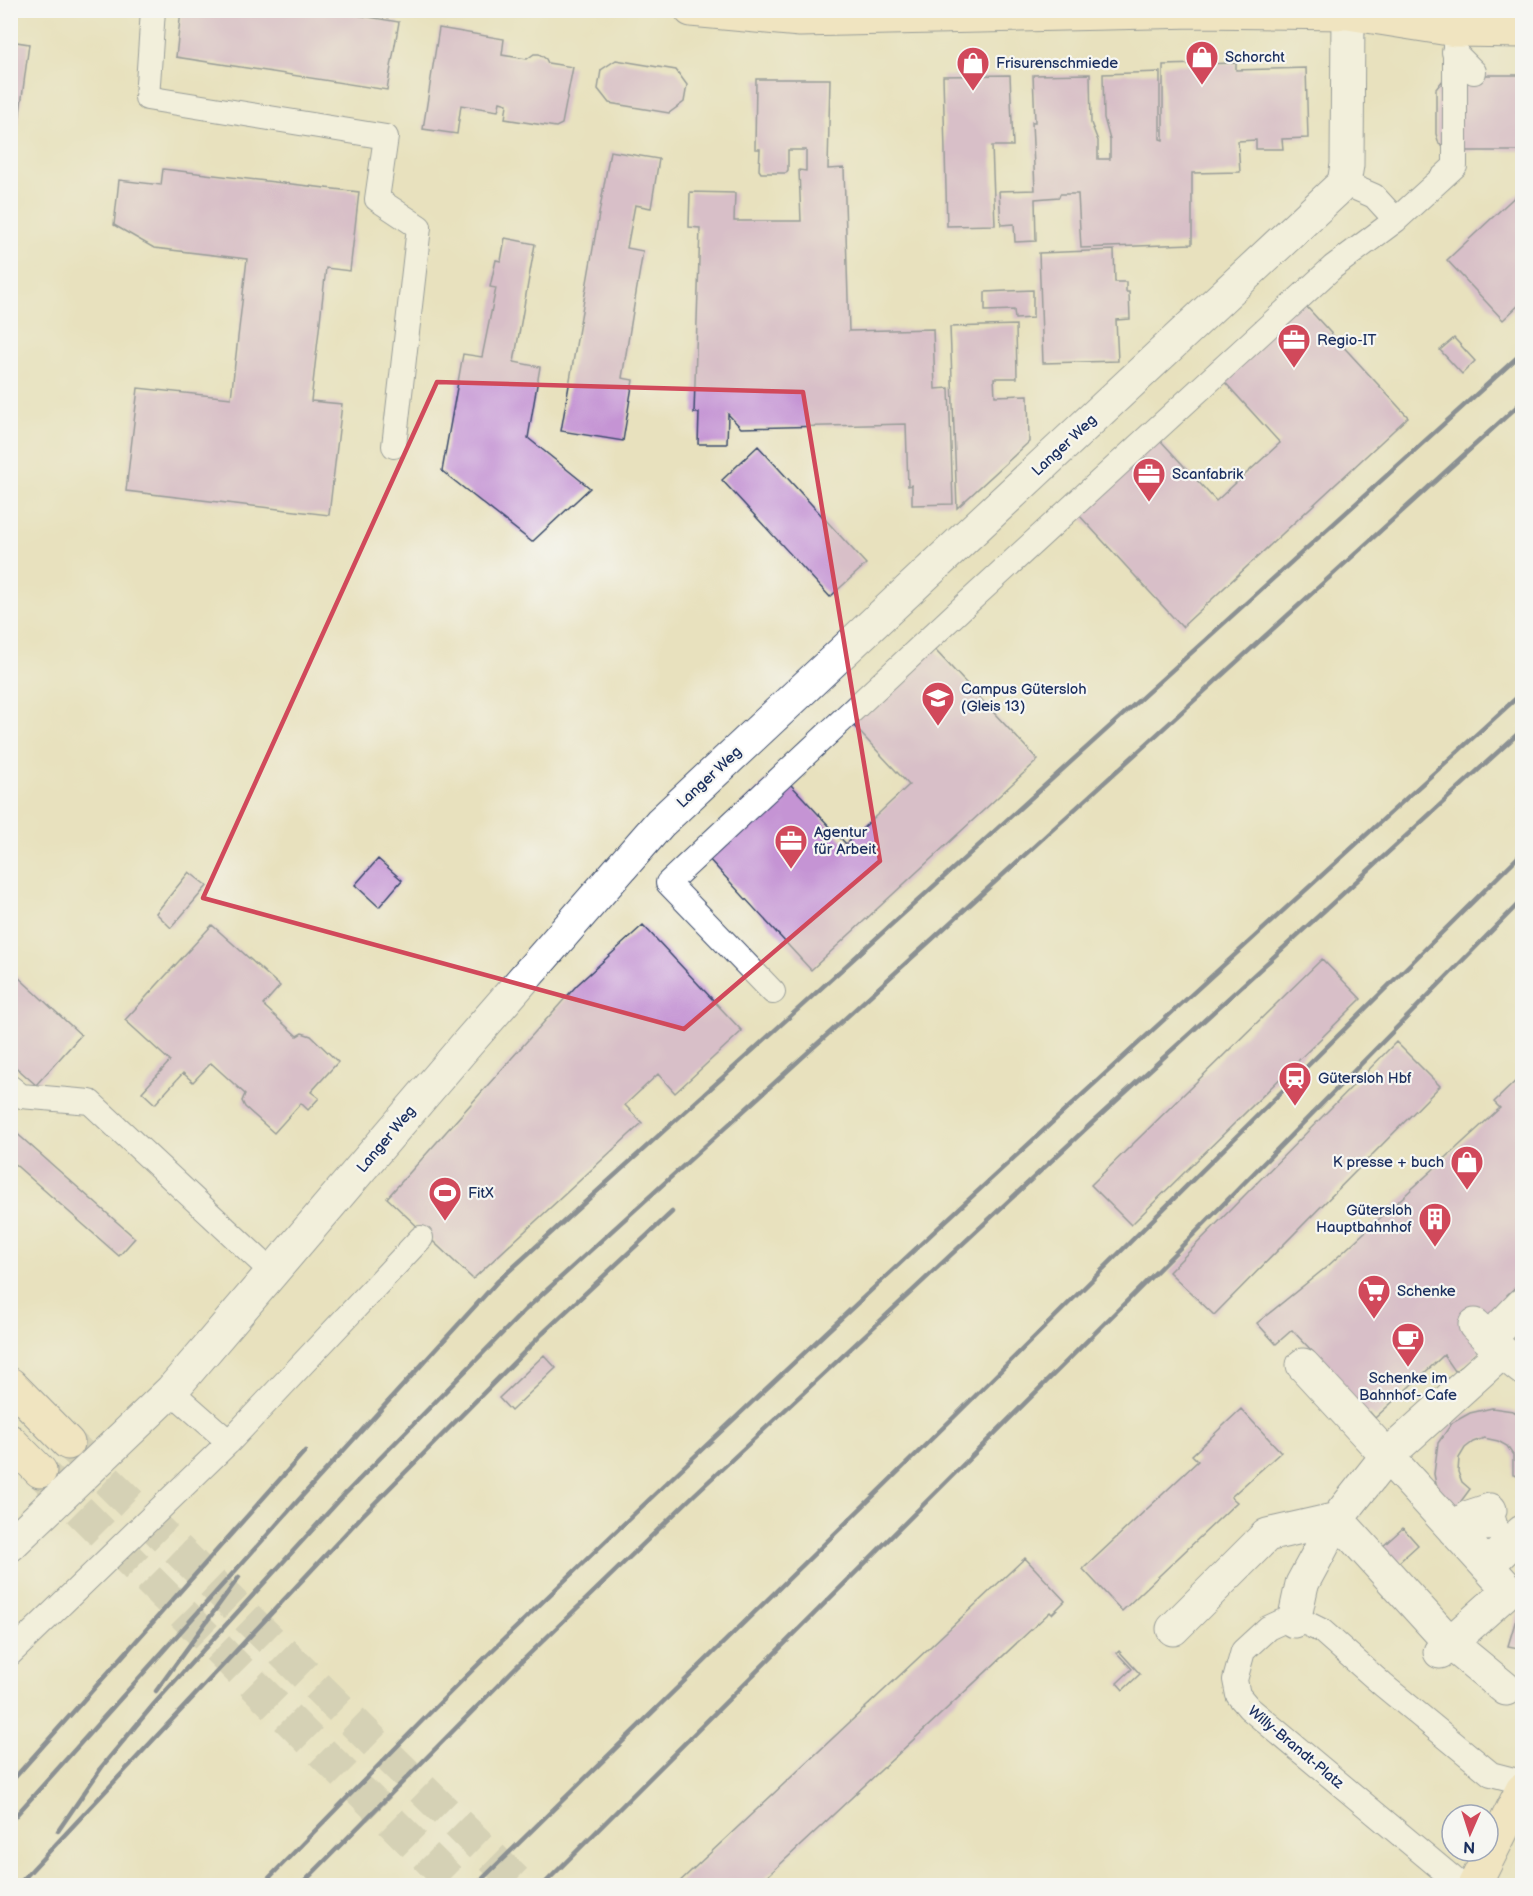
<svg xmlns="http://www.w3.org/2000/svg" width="1533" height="1896" font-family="'Balsamiq Sans',sans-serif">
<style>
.building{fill:#c594d4}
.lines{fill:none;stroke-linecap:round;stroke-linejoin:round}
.secondary-tunnel{stroke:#bfbdab;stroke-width:33;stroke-dasharray:33 16;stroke-linecap:butt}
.lane-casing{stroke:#3a4a6c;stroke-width:26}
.street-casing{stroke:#3a4a6c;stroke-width:35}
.secondary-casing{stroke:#3a4a6c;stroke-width:35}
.lane{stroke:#fff;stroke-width:24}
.street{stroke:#fff;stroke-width:33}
.secondary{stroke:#fae7c3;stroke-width:33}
.rail{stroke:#1b2f5e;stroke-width:4.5}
.marked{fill:none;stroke:#d1495b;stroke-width:4.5;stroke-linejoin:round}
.labels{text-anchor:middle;stroke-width:4.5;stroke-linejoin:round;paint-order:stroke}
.poi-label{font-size:15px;fill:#1b2f5e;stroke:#f6f6f2;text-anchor:start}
.street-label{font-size:15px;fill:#1b2f5e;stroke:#f6f6f2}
</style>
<rect width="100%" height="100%" fill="#f6f6f2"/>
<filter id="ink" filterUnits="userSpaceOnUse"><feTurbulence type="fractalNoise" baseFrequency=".0167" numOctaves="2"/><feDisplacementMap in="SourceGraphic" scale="12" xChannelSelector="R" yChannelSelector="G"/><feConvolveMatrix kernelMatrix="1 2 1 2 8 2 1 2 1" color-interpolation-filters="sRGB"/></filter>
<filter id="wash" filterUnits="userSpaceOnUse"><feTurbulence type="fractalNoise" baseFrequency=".008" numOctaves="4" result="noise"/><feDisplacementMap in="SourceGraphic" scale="24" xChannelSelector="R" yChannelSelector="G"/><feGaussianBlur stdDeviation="1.35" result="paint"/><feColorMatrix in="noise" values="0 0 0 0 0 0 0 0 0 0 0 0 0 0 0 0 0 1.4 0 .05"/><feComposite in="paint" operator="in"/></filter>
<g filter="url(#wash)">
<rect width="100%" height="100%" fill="#e8e1be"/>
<g id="blocks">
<!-- building -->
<path class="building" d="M181 10H326L399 22 387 90 176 57Z
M439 28 504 39 502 55 527 59 534 54H539L546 59 548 63 573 67 562 124 556 127 505 119 507 104 500 102 498 111 461 105 457 134 423 129Z
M10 41 29 44 13 166H10Z
M616 60 676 70 687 85 684 102 669 113 609 103 598 89 601 70Z
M1236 63V70L1306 68 1308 138 1282 139 1283 149H1256V140L1238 141 1240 172 1192 173V244L1081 248 1078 194H1060L1059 197 1035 199 1036 241 1015 242 1014 224 1001 225 999 191 1035 190 1032 122H1035L1033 75 1090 74 1091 123 1098 141V159H1110V140L1104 118 1103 74 1160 72V139L1163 140V65Z
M1010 75 1013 146H992L995 225 947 226 943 76Z
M1447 75H1522V151H1450L1439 144 1436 134V89Z
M756 79H830L828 169 844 168 849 331 933 329 935 389 949 388 953 504 912 505V485L908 486 906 424 741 428 728 414 727 444H698L699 413H694L700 228 689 227 690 192 735 193 734 221H801L799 170 806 171V150H788V170L786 173H761L759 170 760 149H755Z
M610 151 659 159 651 208 635 205 627 248 643 251 622 378 633 380 623 441 561 431Z
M163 169 359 192 350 271 326 268 311 401 342 404 329 515 126 491 138 388 231 398 247 259 154 248 114 225 119 180 161 185Z
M1522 190V302L1503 320 1447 260Z
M505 238 535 244 514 362 540 367 528 438 590 488 532 542 442 471 463 354 482 357 496 288 490 287 496 260 501 261Z
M1114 250 1115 282H1126V292H1129L1130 319 1116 320 1118 361 1043 363 1039 253Z
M1033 290V318L1015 319 1014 310 985 311V292Z
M1294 293 1408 417 1182 627 1067 502 1149 428 1216 501 1280 443 1212 368Z
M1016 325 1017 378H994L995 396 1028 395 1029 442 957 508 950 327Z
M1454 338 1475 361 1462 374 1440 350Z
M758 446 866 564 830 597 722 480Z
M922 636 1038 760 811 970 697 846 778 771 846 844 909 785 841 712Z
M378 859 402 880 379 907 355 885Z
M189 872 207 886 171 928 156 913Z
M212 925 280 986 263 1005 297 1036 302 1033 311 1036 338 1062 311 1092 319 1098 308 1110 301 1103 274 1133 245 1107 242 1101 245 1094 211 1063 193 1082 183 1073 155 1104 142 1092 170 1061 125 1020Z
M643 925 742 1031 675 1093 658 1074 625 1105 642 1123 473 1279 387 1198 577 985Z
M1322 959 1361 999 1131 1225 1091 1185Z
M17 976 81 1035 36 1085 10 1062V983Z
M1396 1042 1440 1086 1214 1315 1169 1272Z
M1522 1075V1281L1507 1295 1522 1308V1319L1455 1371 1444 1355 1375 1418 1370 1412 1366 1416 1332 1379 1335 1375 1292 1330 1276 1344 1257 1323 1329 1265 1500 1108 1494 1102Z
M13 1130 135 1238 119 1256 10 1160V1133Z
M544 1355 556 1368 511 1411 499 1398Z
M1492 1408 1513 1411 1522 1416V1477L1513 1475V1455L1507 1446 1498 1441 1484 1438 1473 1442 1465 1448 1459 1458 1458 1472 1462 1482 1470 1489 1453 1512 1437 1489 1434 1474 1438 1443 1452 1423 1470 1413Z
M1241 1409 1281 1452 1231 1497 1237 1502 1122 1611 1083 1569 1198 1461 1192 1455Z
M1403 1528 1418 1545 1397 1564 1382 1547Z
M1025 1558 1065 1601 1052 1614 1050 1612 757 1886H675Z
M1522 1599V1634L1518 1648 1508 1646Z
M1119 1651 1140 1674 1123 1690 1117 1683 1132 1669 1117 1653Z"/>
</g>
</g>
<g filter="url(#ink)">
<use href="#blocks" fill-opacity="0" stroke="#3a4a6c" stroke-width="1.5"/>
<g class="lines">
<!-- secondary-tunnel -->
<path class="secondary-tunnel" d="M72 1446 521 1886
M44 1475 456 1886"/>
<!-- lane casing -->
<g class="lane-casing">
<path id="lane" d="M153 10 147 98 386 137 377 199 419 227 394 446
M1454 52 1474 72
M1344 183 1374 196 1396 220
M773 992 668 883 962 608 1333 267 1396 220 1455 166V30
M10 1087 21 1096 90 1102 272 1272
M171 1391 229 1442
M10 1654 229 1442 421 1238
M1462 1886 1249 1708 1238 1695 1235 1680 1243 1651 1268 1628 1281 1622 1294 1621 1308 1624 1322 1631 1383 1685 1491 1774 1522 1782"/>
</g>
<!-- street casing -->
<g class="street-casing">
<path id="street" d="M1475 1325 1502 1352 1522 1368
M1489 1339 1522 1305
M1490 1510 1469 1517 1454 1530 1490 1523
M10 1545 171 1391 466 1045 660 823 1344 183 1347 165 1348 13
M1487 1566 1522 1532
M1294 1621 1302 1584 1337 1519 1387 1456 1303 1365
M1173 1629 1267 1535 1337 1519 1450 1643 1506 1689
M1440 1652 1509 1590 1387 1456 1502 1352"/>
</g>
<!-- secondary casing -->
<g class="secondary-casing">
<path id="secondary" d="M691 10 800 20 1196 11 1348 13 1455 30 1522 31
M10 1384 68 1443
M10 1441 40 1471
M1474 1886 1522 1790"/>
</g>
<!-- lane -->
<use href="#lane" class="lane"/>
<!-- street -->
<use href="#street" class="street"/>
<!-- secondary -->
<use href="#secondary" class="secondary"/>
<!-- rail -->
<path class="rail" d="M156 1691 239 1577
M99 1770 154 1704 345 1494 525 1310 1522 402
M10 1783 305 1451
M10 1822 304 1494 497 1282 1522 353
M58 1831 104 1764
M17 1886 362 1516 542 1334 672 1212
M261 1886C341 1805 419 1722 500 1643 834 1319 1178 1006 1522 693
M300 1886 517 1666 694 1495 1093 1122 1522 730
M475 1886 955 1416 1522 853
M542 1886 1191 1237 1522 900"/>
</g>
</g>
<!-- marked area -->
<path d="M0 0H1533V1896H0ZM437 382 803 392 880 861 684 1029 203 898Z" fill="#e8e1be" fill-opacity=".55" fill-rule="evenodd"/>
<path class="marked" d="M437 382 803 392 880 861 684 1029 203 898Z"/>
<!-- icons -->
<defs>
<g id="shop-pin" transform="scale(1.725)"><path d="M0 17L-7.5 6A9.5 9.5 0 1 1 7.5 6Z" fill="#d1495b" stroke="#f6f6f2"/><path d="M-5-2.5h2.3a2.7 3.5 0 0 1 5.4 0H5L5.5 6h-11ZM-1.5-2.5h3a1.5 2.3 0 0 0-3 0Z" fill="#fff"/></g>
<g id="office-pin" transform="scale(1.725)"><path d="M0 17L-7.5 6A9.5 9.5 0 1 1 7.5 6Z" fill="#d1495b" stroke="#f6f6f2"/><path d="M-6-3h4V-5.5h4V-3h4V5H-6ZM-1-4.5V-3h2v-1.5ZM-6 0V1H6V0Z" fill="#fff"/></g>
<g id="university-pin" transform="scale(1.725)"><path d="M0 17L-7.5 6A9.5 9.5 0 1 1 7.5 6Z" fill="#d1495b" stroke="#f6f6f2"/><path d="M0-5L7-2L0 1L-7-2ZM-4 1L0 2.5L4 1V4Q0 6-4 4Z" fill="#fff"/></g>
<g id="station-pin" transform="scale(1.725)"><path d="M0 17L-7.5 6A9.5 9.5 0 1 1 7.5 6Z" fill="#d1495b" stroke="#f6f6f2"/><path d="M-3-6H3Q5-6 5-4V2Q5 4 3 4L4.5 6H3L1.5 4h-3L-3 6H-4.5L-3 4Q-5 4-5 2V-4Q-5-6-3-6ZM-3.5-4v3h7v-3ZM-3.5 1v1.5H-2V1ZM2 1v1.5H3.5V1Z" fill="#fff"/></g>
<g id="stadium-pin" transform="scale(1.725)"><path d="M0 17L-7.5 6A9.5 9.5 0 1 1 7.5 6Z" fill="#d1495b" stroke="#f6f6f2"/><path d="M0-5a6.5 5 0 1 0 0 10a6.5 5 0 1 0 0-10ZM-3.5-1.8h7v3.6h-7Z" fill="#fff"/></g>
<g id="building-pin" transform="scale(1.725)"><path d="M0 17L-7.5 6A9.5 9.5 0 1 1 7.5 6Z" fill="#d1495b" stroke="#f6f6f2"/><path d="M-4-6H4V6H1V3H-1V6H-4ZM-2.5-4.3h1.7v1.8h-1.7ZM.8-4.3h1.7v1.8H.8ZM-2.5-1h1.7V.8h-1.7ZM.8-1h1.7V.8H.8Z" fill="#fff"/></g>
<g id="supermarket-pin" transform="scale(1.725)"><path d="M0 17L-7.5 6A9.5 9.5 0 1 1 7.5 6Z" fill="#d1495b" stroke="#f6f6f2"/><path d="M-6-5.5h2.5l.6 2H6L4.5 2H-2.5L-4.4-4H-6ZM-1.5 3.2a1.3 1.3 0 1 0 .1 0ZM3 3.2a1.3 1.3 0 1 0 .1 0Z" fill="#fff"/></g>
<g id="cafe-pin" transform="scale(1.725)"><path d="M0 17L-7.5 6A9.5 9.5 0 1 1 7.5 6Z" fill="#d1495b" stroke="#f6f6f2"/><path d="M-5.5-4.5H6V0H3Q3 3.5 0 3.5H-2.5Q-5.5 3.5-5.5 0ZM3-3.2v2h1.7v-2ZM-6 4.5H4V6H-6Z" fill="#fff"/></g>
</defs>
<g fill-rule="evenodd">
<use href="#shop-pin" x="1202" y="57"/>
<use href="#shop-pin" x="973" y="63"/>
<use href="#office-pin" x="1294" y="340"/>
<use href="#office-pin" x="1149" y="474"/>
<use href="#university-pin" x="938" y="698"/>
<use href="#office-pin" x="791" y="841"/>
<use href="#station-pin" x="1295" y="1078"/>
<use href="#shop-pin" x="1467" y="1162"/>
<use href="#stadium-pin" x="445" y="1193"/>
<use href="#building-pin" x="1435" y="1219"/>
<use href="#supermarket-pin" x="1374" y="1291"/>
<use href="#cafe-pin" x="1408" y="1339"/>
</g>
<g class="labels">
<!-- poi labels -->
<g class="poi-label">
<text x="1225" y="62">Schorcht</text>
<text x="996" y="68">Frisurenschmiede</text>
<text x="1317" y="345">Regio-IT</text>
<text x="1172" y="479">Scanfabrik</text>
<text x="961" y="694">Campus Gütersloh<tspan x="961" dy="17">(Gleis 13)</tspan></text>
<text x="814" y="837">Agentur<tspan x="814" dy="17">für Arbeit</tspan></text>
<text x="1318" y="1083">Gütersloh Hbf</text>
<text x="1444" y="1167" text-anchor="end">K presse + buch</text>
<text x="468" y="1198">FitX</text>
<text x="1412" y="1215" text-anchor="end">Gütersloh<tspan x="1412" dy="17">Hauptbahnhof</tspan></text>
<text x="1397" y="1296">Schenke</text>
<text x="1408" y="1383" text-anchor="middle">Schenke im<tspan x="1408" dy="17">Bahnhof- Cafe</tspan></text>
</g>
<!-- street labels -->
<g class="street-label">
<text transform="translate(1064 445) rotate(-43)" y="5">Langer Weg</text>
<text transform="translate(709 777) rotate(-43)" y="5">Langer Weg</text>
<text transform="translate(386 1139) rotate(-50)" y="5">Langer Weg</text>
<text transform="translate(1296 1747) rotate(40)" y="5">Willy-Brandt-Platz</text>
</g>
</g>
<!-- margin -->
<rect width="1533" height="1896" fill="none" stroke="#f6f6f2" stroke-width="36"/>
<!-- north arrow -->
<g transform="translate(1470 1833) rotate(183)"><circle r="28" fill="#f6f6f2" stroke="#9ea6b7" stroke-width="1.5"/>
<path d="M0-4.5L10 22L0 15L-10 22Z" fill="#d1495b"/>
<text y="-9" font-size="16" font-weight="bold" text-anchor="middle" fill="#1b2f5e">N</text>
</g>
</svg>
